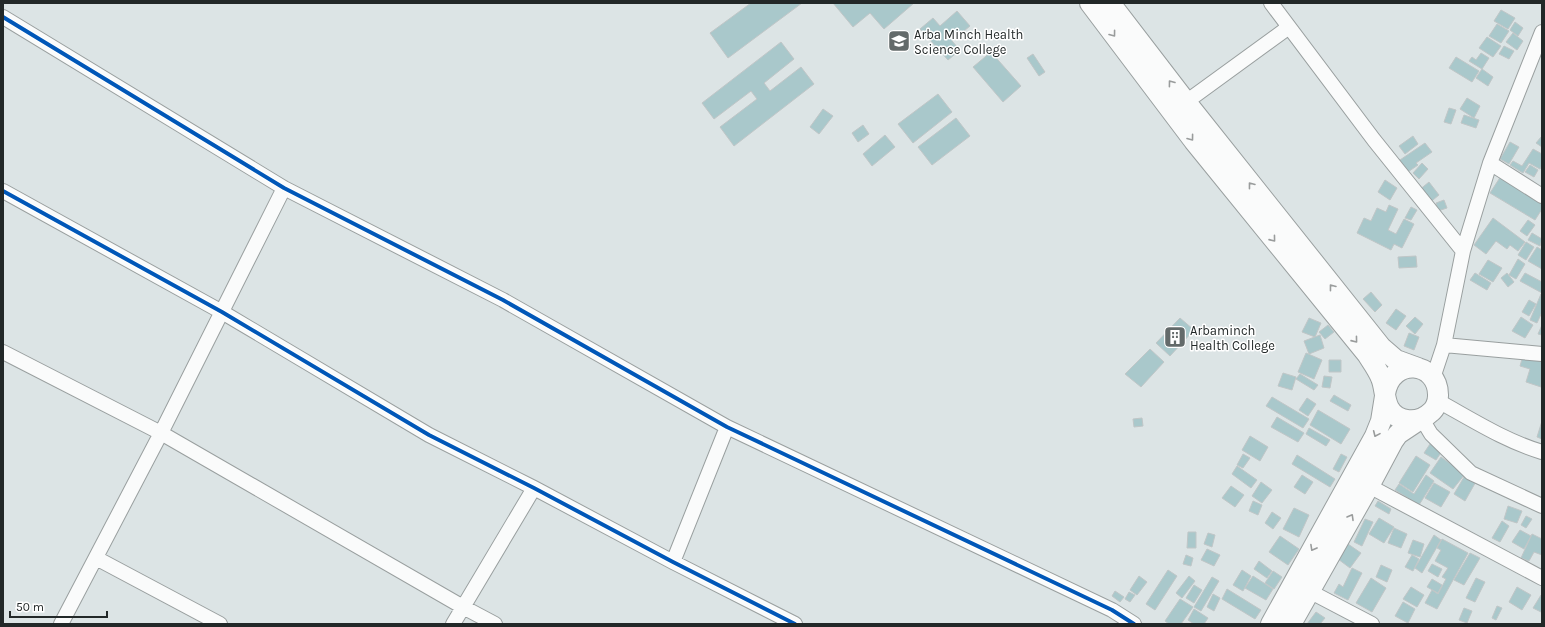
<svg xmlns="http://www.w3.org/2000/svg" width="1545" height="627" font-family="Karla,sans-serif">
<style>
.building{fill:#a9c8cb;stroke:#c0c6c7}
.lines{fill:none;stroke-linecap:round;stroke-linejoin:round}
.street-casing{stroke:#999f9f;stroke-width:16}
.secondary-casing{stroke:#999f9f;stroke-width:22}
.street{stroke:#fafbfb;stroke-width:14}
.secondary{stroke:#fafbfb;stroke-width:20}
.cycleway-casing{stroke:#fff;stroke-width:6}
.cycleway{stroke:#0057b8;stroke-width:4}
.oneway{stroke:#999c9c}
.labels{text-anchor:middle;stroke-width:3;stroke-linejoin:round;paint-order:stroke}
.poi-label{font-size:13px;fill:#222828;stroke:#fff;text-anchor:start}
</style>
<rect width="100%" height="100%" fill="#dce4e5"/>
<!-- building -->
<path class="building" d="M751 3H802L728 58 710 33Z
M833 3H914L884 29 870 13 853 27Z
M1501 10 1515 18 1508 29 1494 21Z
M957 11 970 26 952 41 960 50 948 60 920 29 933 18 940 26Z
M1515 22 1523 28 1518 36 1510 30Z
M1497 24 1509 31 1501 43 1489 36Z
M1513 33 1523 41 1517 50 1506 42Z
M1487 37 1501 46 1493 57 1479 48Z
M781 42 794 59 764 83 770 91 801 67 814 84 734 146 720 127 757 99 751 91 714 119 702 103Z
M1504 46 1514 51 1509 59 1499 54Z
M991 52 1021 86 1003 102 973 67Z
M1481 53 1489 58 1482 69 1469 61 1472 57 1476 60Z
M1033 54 1045 72 1039 76 1027 58Z
M1456 57 1479 71 1472 82 1449 68Z
M1482 69 1493 77 1488 86 1476 78Z
M938 94 952 112 913 143 898 124Z
M1467 98 1480 106 1474 118 1460 109Z
M1449 108 1456 110 1451 124 1444 122Z
M823 109 833 116 819 134 810 127Z
M1464 115 1479 120 1476 128 1461 123Z
M956 118 970 136 932 165 918 147Z
M863 125 869 134 858 142 852 133Z
M885 135 895 147 872 166 863 154Z
M1413 136 1418 144 1405 154 1399 146Z
M1541 137 1542 138V147L1536 143Z
M1510 142 1519 147 1509 164 1500 159Z
M1425 143 1432 152 1416 163 1418 165 1405 174 1397 162Z
M1533 149 1542 154V165L1540 169 1529 163 1523 173 1510 165 1513 161 1522 166Z
M1422 163 1428 169 1419 179 1413 173Z
M1530 165 1538 170 1534 177 1525 172Z
M1501 176 1542 200V209L1535 220 1490 193Z
M1385 180 1397 188 1390 200 1378 192Z
M1429 182 1439 195 1428 204 1418 191Z
M1444 200 1447 208 1438 211 1436 203Z
M1389 205 1398 209 1388 230 1396 234 1404 219 1414 224 1402 248 1394 244 1391 250 1357 233 1364 218 1371 221 1377 208 1386 212Z
M1411 207 1417 210 1411 220 1405 218Z
M1493 218 1525 242 1518 251 1510 245 1507 249 1496 241 1486 254 1474 245Z
M1528 220 1535 225 1527 236 1520 231Z
M1532 233 1542 239 1540 246 1528 240Z
M1526 242 1534 247 1526 260 1518 255Z
M1537 247 1542 250V269L1528 261Z
M1416 256 1417 267 1399 268 1398 257Z
M1518 259 1525 264 1516 279 1509 275Z
M1488 260 1502 268 1493 282 1479 274Z
M1475 273 1491 283 1487 290 1470 280Z
M1507 273 1514 282 1508 287 1501 278Z
M1525 273 1542 282V293L1520 281Z
M1371 292 1382 305 1375 312 1363 299Z
M1541 294 1542 312 1537 323 1530 320Z
M1529 300 1536 304 1529 316 1522 312Z
M1396 309 1406 316 1396 330 1386 323Z
M1415 317 1423 324 1415 334 1406 326Z
M1521 317 1533 325 1525 338 1512 331Z
M1180 318 1194 330 1170 356 1156 343Z
M1309 318 1321 323 1315 337 1302 332Z
M1328 325 1334 332 1325 339 1319 332Z
M1542 325V335L1538 334Z
M1409 333 1419 337 1414 350 1404 346Z
M1320 335 1324 348 1309 354 1304 341Z
M1150 349 1164 362 1141 387 1125 374Z
M1306 353 1322 360 1314 379 1298 372Z
M1523 356 1542 362 1541 387 1526 382 1530 369 1520 366Z
M1329 360H1341V372H1329Z
M1283 373 1296 377 1292 390 1278 386Z
M1300 374 1318 385 1314 390 1296 379Z
M1324 376 1332 377 1330 388 1322 387Z
M1334 395 1351 405 1348 411 1330 401Z
M1272 397 1309 419 1303 428 1266 406Z
M1307 398 1316 404 1308 416 1299 410Z
M1318 410 1350 429 1341 444 1310 425Z
M1277 417 1304 433 1298 442 1271 427Z
M1142 418 1143 426 1134 427 1133 419Z
M1542 421V439L1537 437Z
M1309 428 1330 440 1326 446 1306 434Z
M1250 436 1268 447 1260 461 1242 450Z
M1430 444 1442 451 1436 460 1424 453Z
M1243 454 1250 458 1243 468 1237 465Z
M1341 454 1347 457 1339 472 1333 469Z
M1297 455 1335 479 1330 487 1292 464Z
M1416 456 1430 465 1413 492 1399 483Z
M1441 457 1465 474 1453 489 1430 473Z
M1237 466 1257 480 1251 488 1232 474Z
M1467 472 1478 478 1465 501 1454 494Z
M1302 475 1313 482 1305 494 1294 487Z
M1426 475 1434 481 1419 505 1395 490 1399 484 1414 494Z
M1261 482 1272 490 1262 503 1252 496Z
M1434 483 1450 492 1441 507 1425 498Z
M1231 486 1244 495 1235 507 1222 498Z
M1253 501 1262 505 1258 515 1249 511Z
M1378 501 1391 509 1389 514 1375 506Z
M1508 506 1522 511 1517 523 1504 519Z
M1294 508 1309 515 1299 537 1283 529Z
M1272 512 1281 518 1273 529 1265 523Z
M1526 516 1532 519 1526 528 1521 525Z
M1379 518 1394 527 1384 543 1369 534Z
M1365 519 1373 522 1362 546 1354 542Z
M1502 521 1509 526 1500 542 1492 538Z
M1394 528 1407 534 1401 548 1388 543Z
M1520 530 1531 536 1524 549 1512 542Z
M1188 532H1196V548H1187Z
M1208 533 1215 535 1212 547 1204 544Z
M1532 534 1542 539V555L1534 552 1529 561 1521 558Z
M1434 535 1441 540 1422 573 1415 568Z
M1280 536 1299 549 1288 565 1269 552Z
M1442 539 1468 553 1437 609 1425 603 1432 590 1438 594 1446 579 1442 577 1448 568 1435 561 1441 550 1437 548Z
M1413 540 1424 544 1420 557 1408 553Z
M1348 544 1361 553 1350 568 1338 559Z
M1207 549 1220 555 1214 566 1201 560Z
M1470 553 1480 558 1464 585 1454 580Z
M1186 555 1193 558 1191 566 1183 564Z
M1412 555 1419 559 1413 571 1405 567Z
M1259 561 1272 571 1267 578 1254 569Z
M1432 564 1442 569 1438 577 1428 571Z
M1381 565 1392 570 1387 582 1376 577Z
M1352 568 1362 573 1348 600 1334 593 1339 584 1343 587Z
M1168 570 1177 576 1155 610 1146 604Z
M1242 570 1251 576 1243 591 1233 585Z
M1273 571 1282 577 1274 589 1265 583Z
M1139 576 1147 582 1137 595 1130 590Z
M1189 576 1195 581 1182 598 1176 593Z
M1253 576 1273 589 1266 600 1245 588Z
M1212 577 1219 581 1201 611 1194 607Z
M1371 578 1386 588 1372 612 1356 603Z
M1476 578 1485 582 1475 602 1466 598Z
M1432 579 1442 585 1438 593 1427 587Z
M1194 585 1202 590 1194 603 1186 598Z
M1411 587 1424 595 1417 607 1403 599Z
M1517 587 1531 595 1522 610 1509 602Z
M1227 589 1261 610 1255 619 1222 599Z
M1115 591 1124 597 1120 602 1112 596Z
M1129 592 1135 595 1130 602 1125 599Z
M1213 594 1220 598 1214 611 1207 607Z
M1541 595H1542V610L1541 612 1533 608Z
M1180 599 1193 607 1181 624H1169L1165 621Z
M1403 602 1415 609 1408 623 1395 616Z
M1497 606 1502 608 1496 620 1492 618Z
M1464 608 1472 611 1467 623 1459 620Z
M1194 609 1208 618 1204 624H1194L1188 620Z
M1316 612 1325 618 1320 624H1307Z"/>
<g class="lines">
<!-- street casing -->
<g class="street-casing">
<path id="street" d="M1271 3 1374 140 1463 251
M3 17 284 188 503 300 727 427 1112 610 1134 624
M1186 102 1289 27
M1490 163 1542 196
M3 191 222 312 429 435 534 488 673 562 795 624
M1444 345 1542 354
M3 352 161 433 463 607 495 624
M1433 378 1444 345 1463 251 1490 163 1542 32
M1438 401C1471 419 1505 441 1542 452
M1422 419 1431 434 1471 473 1542 506
M1369 486 1542 578
M96 558 220 624
M673 562 727 427
M1309 591 1372 624
M61 624 161 433 284 188
M453 624 534 488"/>
</g>
<!-- secondary casing -->
<g class="secondary-casing">
<path id="secondary" d="M1090 3 1194 141 1367 354C1372 362 1378 370 1381 378 1385 387 1384 399 1389 408 1397 423 1419 424 1431 412 1435 409 1438 402 1438 396 1439 361 1391 356 1385 394
M1110 3 1186 102 1381 347 1396 360 1418 368
M1271 624 1375 436 1381 421 1385 396
M1291 624 1369 486 1393 441 1398 434 1419 420"/>
</g>
<!-- street -->
<use href="#street" class="street"/>
<!-- secondary -->
<use href="#secondary" class="secondary"/>
<!-- cycleway casing -->
<g class="cycleway-casing">
<path id="cycleway" d="M3 17 284 188 503 300 727 427 1112 610 1134 624
M3 191 222 312 429 435 534 488 673 562 795 624"/>
</g>
<!-- cycleway -->
<use href="#cycleway" class="cycleway"/>
</g>
<!-- one-way arrows -->
<defs><path id="oneway-chevron" d="M-2-3.5L2.5 0L-2 3.5" fill="none" stroke-width="1.6" stroke-linecap="round" stroke-linejoin="round"/></defs>
<g class="oneway">
<use href="#oneway-chevron" transform="translate(1113 34) rotate(53)"/>
<use href="#oneway-chevron" transform="translate(1171 83) rotate(-127)"/>
<use href="#oneway-chevron" transform="translate(1191 138) rotate(53)"/>
<use href="#oneway-chevron" transform="translate(1251 185) rotate(-128)"/>
<use href="#oneway-chevron" transform="translate(1273 239) rotate(51)"/>
<use href="#oneway-chevron" transform="translate(1332 287) rotate(-128)"/>
<use href="#oneway-chevron" transform="translate(1355 340) rotate(51)"/>
<use href="#oneway-chevron" transform="translate(1376 434) rotate(114)"/>
<use href="#oneway-chevron" transform="translate(1351 517) rotate(-60)"/>
<use href="#oneway-chevron" transform="translate(1313 548) rotate(119)"/>
</g>
<!-- icons -->
<defs>
<g id="university-square" transform="scale(1.15)"><rect x="-9" y="-9" width="18" height="18" rx="4" fill="#636a6a" stroke="#fff"/><path d="M0-5L7-2L0 1L-7-2ZM-4 1L0 2.5L4 1V4Q0 6-4 4Z" fill="#fff"/></g>
<g id="building-square" transform="scale(1.15)"><rect x="-9" y="-9" width="18" height="18" rx="4" fill="#636a6a" stroke="#fff"/><path d="M-4-6H4V6H1V3H-1V6H-4ZM-2.5-4.3h1.7v1.8h-1.7ZM.8-4.3h1.7v1.8H.8ZM-2.5-1h1.7V.8h-1.7ZM.8-1h1.7V.8H.8Z" fill="#fff"/></g>
</defs>
<g fill-rule="evenodd">
<use href="#university-square" x="899" y="41"/>
<use href="#building-square" x="1175" y="337"/>
</g>
<g class="labels">
<!-- poi labels -->
<g class="poi-label">
<text x="914" y="39">Arba Minch Health<tspan x="914" dy="15">Science College</tspan></text>
<text x="1190" y="335">Arbaminch<tspan x="1190" dy="15">Health College</tspan></text>
</g>
</g>
<!-- border -->
<rect width="1545" height="627" fill="none" stroke="#222828" stroke-width="8"/>
<!-- scale -->
<path d="M10 611v6h97v-6" fill="none" stroke="#222828" stroke-width="2"/>
<text x="16" y="611" font-size="12" fill="#222828" stroke="#ffffff" stroke-width="3" paint-order="stroke">50 m</text>
</svg>
